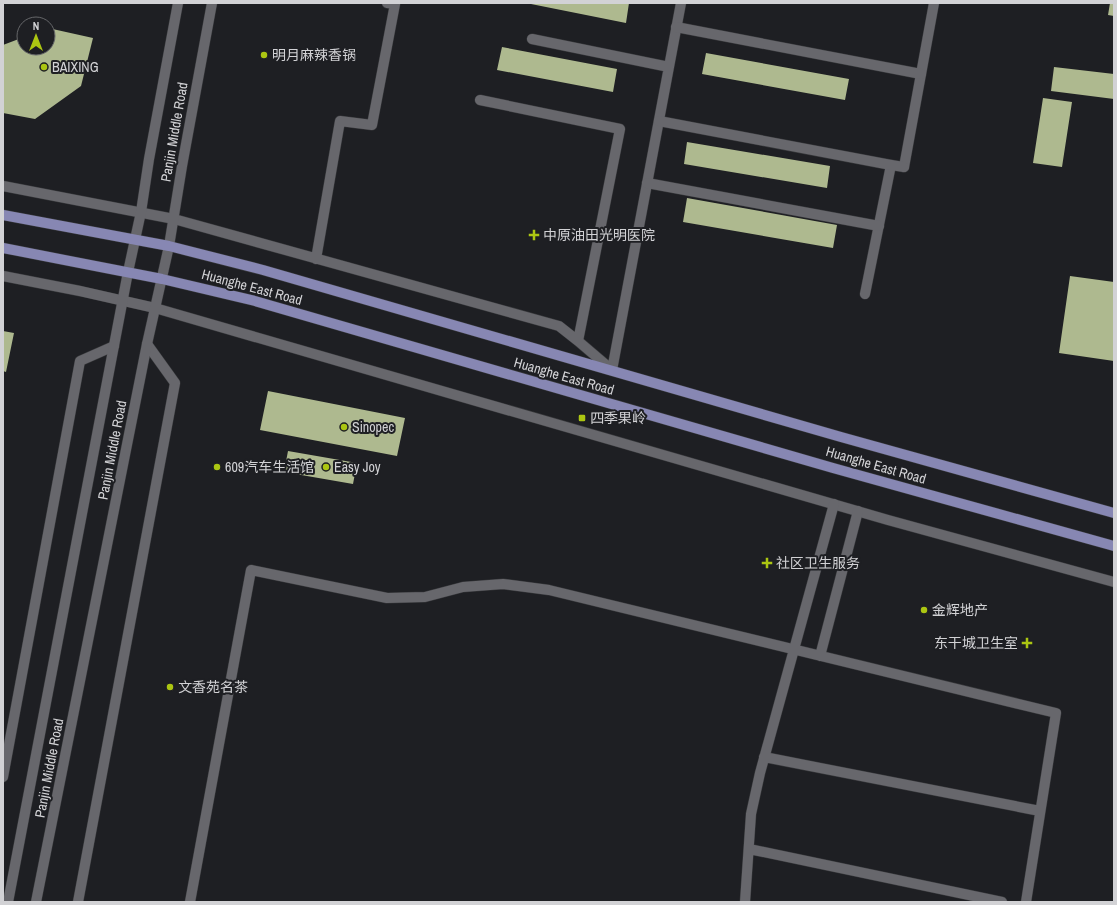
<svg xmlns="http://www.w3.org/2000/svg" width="1117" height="905" font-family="'Archivo Narrow','Noto Sans SC',sans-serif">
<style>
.building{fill:#aeb98f}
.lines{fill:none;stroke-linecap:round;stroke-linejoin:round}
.lane-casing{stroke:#38393c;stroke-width:11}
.street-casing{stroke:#38393c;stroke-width:11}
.secondary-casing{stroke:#38393c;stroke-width:11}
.primary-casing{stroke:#38393c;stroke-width:11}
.lane{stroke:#67676c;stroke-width:10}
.street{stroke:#67676c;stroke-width:10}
.secondary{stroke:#67676c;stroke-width:10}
.primary{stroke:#8787b3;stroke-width:10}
.poi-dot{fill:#acc612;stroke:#1e1f23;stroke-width:1.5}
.labels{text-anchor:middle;stroke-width:4;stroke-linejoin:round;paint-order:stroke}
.poi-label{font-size:14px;fill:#d2d2d5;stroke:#1e1f23;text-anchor:start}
.street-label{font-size:14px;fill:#d2d2d5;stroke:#1e1f23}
</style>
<rect width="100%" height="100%" fill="#1e1f23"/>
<!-- building -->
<path class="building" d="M526 3H629L626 23Z
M1110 3H1114V16L1108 15Z
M48 28 93 38 81 86 35 119 3 113V45L24 37V48H48Z
M502 47 617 69 613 92 497 70Z
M706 53 849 79 845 100 702 74Z
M1054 67 1114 74V99L1051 91Z
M1043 98 1072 102 1062 167 1033 163Z
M687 142 830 166 827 188 684 164Z
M687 198 837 225 833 248 683 222Z
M1070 276 1114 282V361L1059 353Z
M3 331 14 333 6 372 3 371Z
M268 391 405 418 397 456 260 430Z
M288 451 357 463 353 484 284 472Z"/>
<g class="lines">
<!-- lane casing -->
<g class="lane-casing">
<path id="lane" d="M532 39 669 67
M480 100 620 129 578 341
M904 167 934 3
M3 186 174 219 559 326 578 341 612 370
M316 259 340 121 372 125 395 4 387 3
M3 276 80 291 155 308 888 520 1114 582
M865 294 891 165
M612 370 681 3
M3 777 80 361 114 346
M78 902 175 383 147 344"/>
</g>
<!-- street casing -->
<g class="street-casing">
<path id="street" d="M676 27 921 74
M659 121 891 165 904 167
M647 183 879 226
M820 656 858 511
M764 757 1040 811
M749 849 1002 902
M190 902 251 570 387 598 425 597 463 587 503 584 549 590 1056 713 1026 902
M745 902 751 814 760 773 834 504"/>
</g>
<!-- secondary casing -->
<g class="secondary-casing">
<path id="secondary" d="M8 902 128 272 141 212 149 159 178 3
M36 902 147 344 169 246 182 166 212 3"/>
</g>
<!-- primary casing -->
<g class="primary-casing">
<path id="primary" d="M3 215 169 246 263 270 841 437 1114 513
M3 248 162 279 255 301 833 468 1114 546"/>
</g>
<!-- lane -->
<use href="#lane" class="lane"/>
<!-- street -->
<use href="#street" class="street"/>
<!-- secondary -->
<use href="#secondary" class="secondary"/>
<!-- primary -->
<use href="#primary" class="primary"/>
</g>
<!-- markers -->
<g class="poi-dot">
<circle cx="264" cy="55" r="4"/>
<circle cx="44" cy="67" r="4"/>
<path d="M532 229h4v4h4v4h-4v4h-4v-4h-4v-4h4z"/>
<rect x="578" y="414" width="8" height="8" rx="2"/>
<circle cx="344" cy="427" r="4"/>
<circle cx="217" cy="467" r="4"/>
<circle cx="326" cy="467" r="4"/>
<path d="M765 557h4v4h4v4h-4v4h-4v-4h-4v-4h4z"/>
<circle cx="924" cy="610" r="4"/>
<path d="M1025 637h4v4h4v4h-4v4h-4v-4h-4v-4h4z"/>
<circle cx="170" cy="687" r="4"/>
</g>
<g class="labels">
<!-- poi labels -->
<g class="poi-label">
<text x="272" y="60">明月麻辣香锅</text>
<text x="52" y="72">BAIXING</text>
<text x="543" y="240">中原油田光明医院</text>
<text x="590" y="423">四季果岭</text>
<text x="352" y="432">Sinopec</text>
<text x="225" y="472">609汽车生活馆</text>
<text x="334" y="472">Easy Joy</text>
<text x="776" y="568">社区卫生服务</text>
<text x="932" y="615">金辉地产</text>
<text x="1018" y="648" text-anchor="end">东干城卫生室</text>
<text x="178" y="692">文香苑名茶</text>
</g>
<!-- street labels -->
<g class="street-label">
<text transform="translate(174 132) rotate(-80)" y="5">Panjin Middle Road</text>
<text transform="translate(252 287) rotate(15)" y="5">Huanghe East Road</text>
<text transform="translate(564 376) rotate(16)" y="5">Huanghe East Road</text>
<text transform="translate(112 450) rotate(-79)" y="5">Panjin Middle Road</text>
<text transform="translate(876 465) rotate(16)" y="5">Huanghe East Road</text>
<text transform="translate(49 768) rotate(-79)" y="5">Panjin Middle Road</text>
</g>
</g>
<!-- border -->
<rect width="1117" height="905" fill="none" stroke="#d2d2d5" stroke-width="8"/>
<!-- north arrow -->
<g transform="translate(36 36)"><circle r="19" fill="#1e1f23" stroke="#66676a"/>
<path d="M0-3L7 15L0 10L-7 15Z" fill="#acc612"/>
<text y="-6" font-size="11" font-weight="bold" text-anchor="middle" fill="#d2d2d5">N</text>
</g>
</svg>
